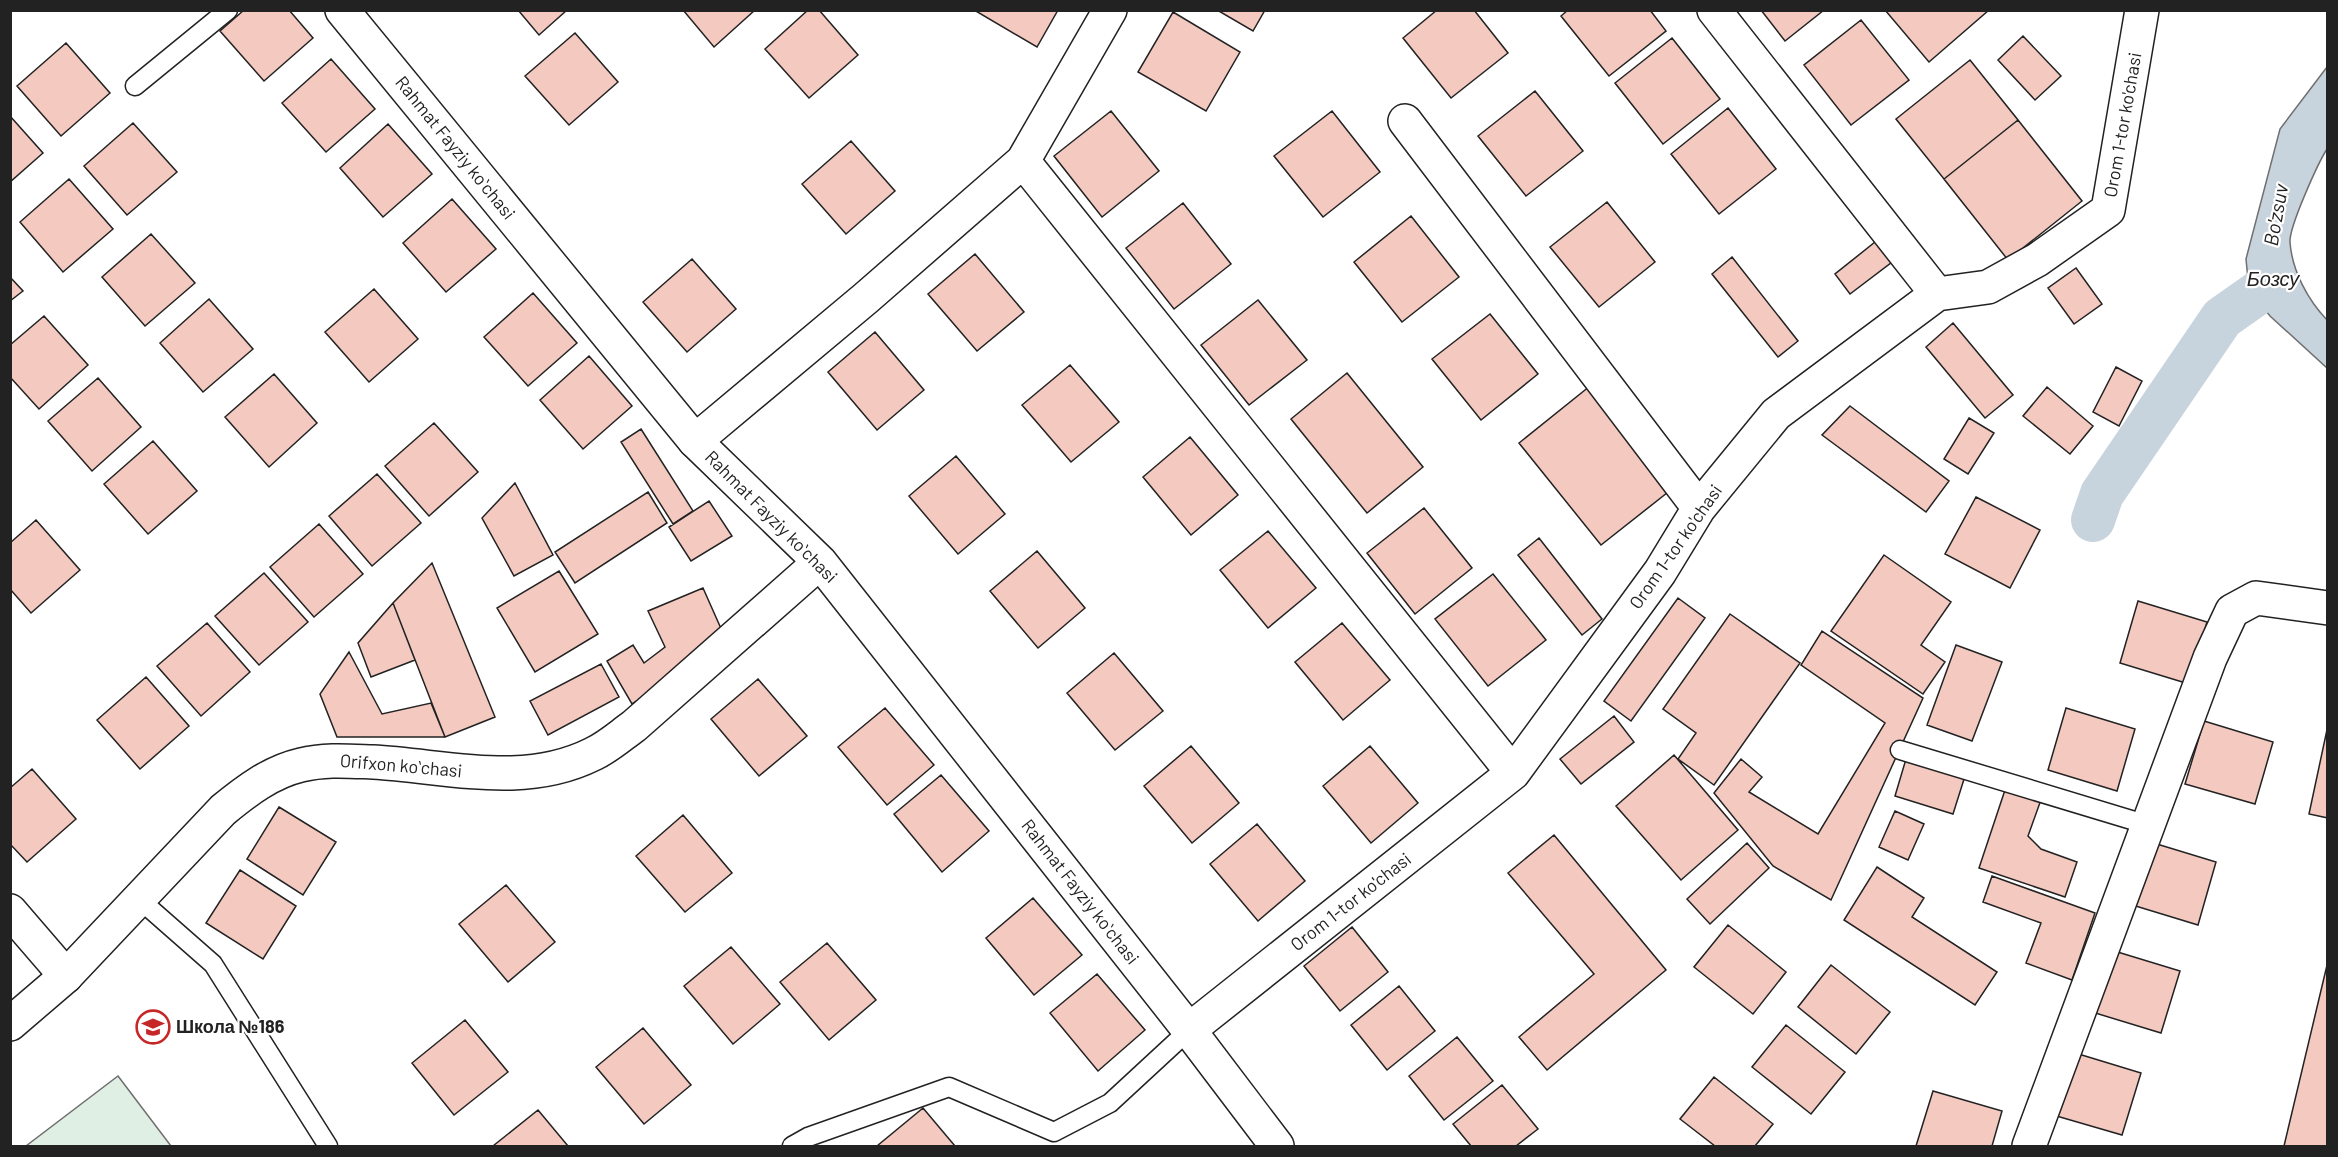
<svg xmlns="http://www.w3.org/2000/svg" width="2338" height="1157" font-family="Barlow,sans-serif">
<style>
.green{fill:#e0efe3;stroke:#6f6f6f;stroke-width:1.5}
.water{fill:#c7d3dd;stroke:#6f6f6f;stroke-width:1.5}
.lines{fill:none;stroke-linecap:round;stroke-linejoin:round}
.canal{stroke:#c7d3dd;stroke-width:44}
.building{fill:#f3c9c0;stroke:#222;stroke-width:1.5}
.service-casing{stroke:#222;stroke-width:21}
.minor-casing{stroke:#222;stroke-width:36}
.tertiary-casing{stroke:#222;stroke-width:36}
.service{stroke:#fff;stroke-width:18}
.minor{stroke:#fff;stroke-width:33}
.tertiary{stroke:#fff;stroke-width:33}
.labels{text-anchor:middle;stroke-width:4.5;stroke-linejoin:round;paint-order:stroke}
.street-label{font-size:18px;fill:#222;stroke:#fff}
.poi-label{font-size:18px;font-weight:bold;fill:#222;stroke:#fff;text-anchor:start}
.water-label{font-size:20px;font-style:italic;fill:#222;stroke:#fff}
</style>
<rect width="100%" height="100%" fill="#fff"/>
<!-- green -->
<path class="green" d="M118 1076 171 1146H26Z"/>
<!-- water -->
<path class="water" d="M2327 67V149C2318 163 2289 227 2290 242 2292 271 2308 300 2327 320V368L2270 316 2249 290 2246 259 2280 129Z"/>
<g class="lines">
<!-- canal -->
<path class="canal" d="M2093 520 2102 494 2222 318 2269 285"/>
</g>
<!-- building -->
<path class="building" d="M244 10H289L313 38 264 81 220 31Z
M518 10H567L539 35Z
M683 10H755L714 47Z
M808 10H819L858 55 809 98 765 49Z
M974 10H1058L1037 47Z
M1217 10H1265L1253 31Z
M1437 10H1474L1508 53 1451 98 1403 38Z
M1568 10H1650L1666 31 1609 76 1561 16Z
M1761 10H1824L1785 41Z
M1885 10H1989L1929 62Z
M1173 12 1240 52 1206 111 1138 72Z
M1861 20 1909 80 1851 125 1804 65Z
M575 33 618 82 569 125 525 76Z
M2023 36 2061 76 2035 100 1998 60Z
M1672 38 1720 99 1663 144 1615 83Z
M66 43 110 93 61 136 17 86Z
M331 59 375 109 326 152 282 103Z
M1970 60 2018 120 1944 179 1896 119Z
M1535 91 1583 151 1526 196 1478 136Z
M1728 108 1776 169 1719 214 1671 154Z
M1111 111 1159 171 1102 217 1054 156Z
M1332 111 1380 172 1323 217 1274 156Z
M10 116 43 153 10 182Z
M2018 120 2082 201 2008 260 1944 179Z
M133 123 177 172 127 215 84 166Z
M388 124 432 174 383 217 340 168Z
M851 141 895 191 846 234 802 184Z
M69 179 113 229 63 272 20 222Z
M452 199 496 249 446 292 403 243Z
M1607 202 1655 262 1599 307 1550 247Z
M1183 203 1231 264 1174 309 1126 248Z
M1411 216 1459 277 1402 322 1354 262Z
M151 234 195 283 145 326 102 277Z
M1880 238 1896 259 1850 294 1835 274Z
M975 254 1024 312 977 351 928 294Z
M1732 257 1798 341 1778 357 1712 274Z
M692 259 736 309 687 352 643 302Z
M2076 268 2102 304 2074 324 2048 288Z
M10 277 23 291 10 301Z
M374 289 418 339 369 382 325 332Z
M533 293 577 343 528 386 484 337Z
M209 299 253 349 203 392 160 343Z
M1258 300 1307 360 1249 405 1201 345Z
M1490 314 1538 374 1481 420 1432 359Z
M44 316 88 365 39 409 10 377V345Z
M1953 323 2013 395 1985 418 1926 347Z
M875 332 924 390 877 430 828 372Z
M589 356 632 406 583 449 540 400Z
M1070 365 1119 422 1071 462 1022 405Z
M2116 367 2142 381 2119 426 2093 412Z
M1347 373 1423 467 1367 513 1291 419Z
M274 374 317 423 269 467 225 417Z
M98 378 141 427 92 471 48 421Z
M1590 386 1672 489 1601 545 1519 443Z
M2047 387 2093 426 2070 454 2023 416Z
M1850 406 1949 481 1926 512 1822 435Z
M1969 418 1994 433 1968 474 1944 459Z
M434 423 478 472 429 516 385 466Z
M641 429 693 511 673 524 621 442Z
M1190 437 1238 495 1191 535 1143 477Z
M153 441 197 491 148 534 104 484Z
M956 456 1005 514 958 554 909 496Z
M377 474 421 523 372 566 329 516Z
M515 483 553 555 514 576 482 518Z
M648 492 667 523 575 583 555 552Z
M1976 497 2040 530 2010 588 1945 554Z
M709 501 732 536 691 561 669 527Z
M1424 508 1472 568 1415 614 1367 553Z
M36 520 80 570 31 613 10 589V543Z
M319 524 363 574 314 617 270 567Z
M1268 531 1316 588 1268 628 1220 570Z
M1539 538 1602 619 1582 635 1518 555Z
M1037 551 1085 608 1038 648 990 591Z
M1884 555 1951 602 1921 645 1945 662 1923 694 1831 631Z
M432 563 495 717 445 737 393 603Z
M559 571 598 634 535 672 497 608Z
M264 573 308 622 259 665 215 616Z
M1493 574 1546 640 1488 686 1435 619Z
M703 588 723 633 678 675 632 704 607 661 633 645 644 663 665 647 648 611Z
M1678 598 1705 618 1631 721 1604 701Z
M2138 601 2207 622 2189 684 2120 663Z
M393 603 415 660 371 677 358 643Z
M1730 614 1800 663 1714 785 1678 759 1696 733 1663 709Z
M207 623 250 672 201 716 157 666Z
M1342 623 1390 680 1343 720 1295 662Z
M1822 631 1923 698 1831 900 1773 866 1714 793 1741 759 1762 777 1749 792 1818 834 1885 723 1801 665Z
M1956 645 2002 662 1972 741 1927 725Z
M349 652 382 714 431 703 445 737H337L320 694Z
M1114 653 1163 711 1115 750 1067 693Z
M601 664 619 697 548 735 530 701Z
M146 677 189 726 140 769 97 720Z
M758 679 807 736 759 776 711 719Z
M885 708 934 765 887 805 838 747Z
M2066 708 2135 729 2117 791 2048 770Z
M1614 716 1634 742 1581 784 1560 759Z
M2204 721 2273 742 2255 804 2185 784Z
M2328 725V818L2309 814Z
M1191 746 1239 803 1192 843 1144 786Z
M1370 746 1418 803 1371 843 1323 786Z
M1674 755 1738 830 1681 880 1616 806Z
M1906 759 1965 776 1953 814 1895 796Z
M32 769 76 819 27 862 10 844V788Z
M941 775 989 831 942 872 894 814Z
M2007 784 2042 797 2028 836 2041 849 2077 862 2065 897 1979 868Z
M279 807 336 842 303 895 247 859Z
M1895 811 1924 824 1908 860 1879 847Z
M683 815 732 873 685 912 636 856Z
M1257 824 1305 881 1258 921 1210 864Z
M1554 835 1666 970 1547 1070 1519 1037 1594 974 1508 873Z
M2147 841 2216 862 2198 925 2129 904Z
M1747 843 1769 868 1710 924 1687 899Z
M1877 867 1924 898 1912 917 1997 972 1975 1005 1844 920Z
M240 870 296 906 263 959 206 923Z
M1992 876 2095 913 2072 980 2026 963 2041 923 1983 902Z
M506 885 555 942 508 982 459 924Z
M1033 898 1082 955 1034 995 986 938Z
M1728 925 1786 972 1753 1014 1694 967Z
M1352 927 1388 972 1340 1011 1304 966Z
M827 943 876 1000 829 1040 780 982Z
M731 947 780 1004 733 1044 684 986Z
M2111 950 2180 971 2161 1033 2092 1012Z
M2328 961V1146H2284Z
M1831 965 1890 1012 1856 1054 1798 1007Z
M1097 974 1145 1030 1098 1071 1050 1013Z
M1399 986 1435 1031 1387 1070 1351 1025Z
M465 1020 508 1072 454 1115 412 1063Z
M1786 1025 1845 1072 1811 1114 1752 1067Z
M643 1028 691 1085 644 1124 596 1067Z
M1457 1037 1493 1081 1444 1120 1409 1076Z
M2072 1052 2141 1073 2122 1135 2053 1115Z
M1714 1077 1773 1124 1755 1146H1715L1680 1119Z
M1502 1085 1538 1129 1516 1146H1471L1453 1124Z
M1933 1091 2002 1111 1992 1146H1916Z
M923 1108 955 1146H877Z
M538 1110 568 1146H493Z"/>
<g class="lines">
<!-- service casing -->
<g class="service-casing">
<path id="service" d="M135 86 228 10
M1900 750 2148 825
M139 899 213 964 328 1146
M792 1146 808 1137 949 1087 1054 1132 1110 1103 1189 1030"/>
</g>
<!-- minor casing -->
<g class="minor-casing">
<path id="minor" d="M1714 10 1937 294
M1405 121 1699 508
M1023 161 1513 773
M695 441 866 298 1023 161 1110 10
M10 911 66 976
M1189 1030 1513 773 1660 572 1699 508 1776 414 1937 294 1988 287 2037 260 2108 210 2142 10
M2029 1146 2210 658 2232 611 2256 598 2328 608"/>
</g>
<!-- tertiary casing -->
<g class="tertiary-casing">
<path id="tertiary" d="M342 10 695 441 820 562 1189 1030 1277 1146
M10 1024 66 976 223 810C246 791 271 772 301 765 325 759 348 761 373 762 447 766 523 789 593 754 608 747 620 736 634 726L820 562"/>
</g>
<!-- service -->
<use href="#service" class="service"/>
<!-- minor -->
<use href="#minor" class="minor"/>
<!-- tertiary -->
<use href="#tertiary" class="tertiary"/>
</g>
<!-- icons -->
<defs>
<g id="school-ring" transform="scale(1.725)"><circle r="9.5" fill="#fff" stroke="#c62828" stroke-width="1.5"/><path d="M0-5L7-2L0 1L-7-2ZM-4 1L0 2.5L4 1V4Q0 6-4 4Z" fill="#c62828"/></g>
</defs>
<g fill-rule="evenodd">
<use href="#school-ring" x="153" y="1027"/>
</g>
<g class="labels">
<!-- street labels -->
<g class="street-label">
<text transform="translate(2123 125) rotate(-80)" y="6">Orom 1-tor ko'chasi</text>
<text transform="translate(455 148) rotate(51)" y="6">Rahmat Fayziy koʻchasi</text>
<text transform="translate(771 517) rotate(45)" y="6">Rahmat Fayziy koʻchasi</text>
<text transform="translate(1676 547) rotate(-55)" y="6">Orom 1-tor ko'chasi</text>
<text transform="translate(401 766) rotate(5)" y="6">Orifxon koʻchasi</text>
<text transform="translate(1080 892) rotate(52)" y="6">Rahmat Fayziy koʻchasi</text>
<text transform="translate(1351 902) rotate(-38)" y="6">Orom 1-tor ko'chasi</text>
</g>
<!-- poi labels -->
<g class="poi-label">
<text x="176" y="1033">Школа №186</text>
</g>
<!-- water labels -->
<g class="water-label">
<text transform="translate(2276 215) rotate(-80)" y="7">Bo'zsuv</text>
<text x="2273" y="286">Бозсу</text>
</g>
</g>
<!-- border -->
<rect width="2338" height="1157" fill="none" stroke="#222222" stroke-width="24"/>
</svg>
